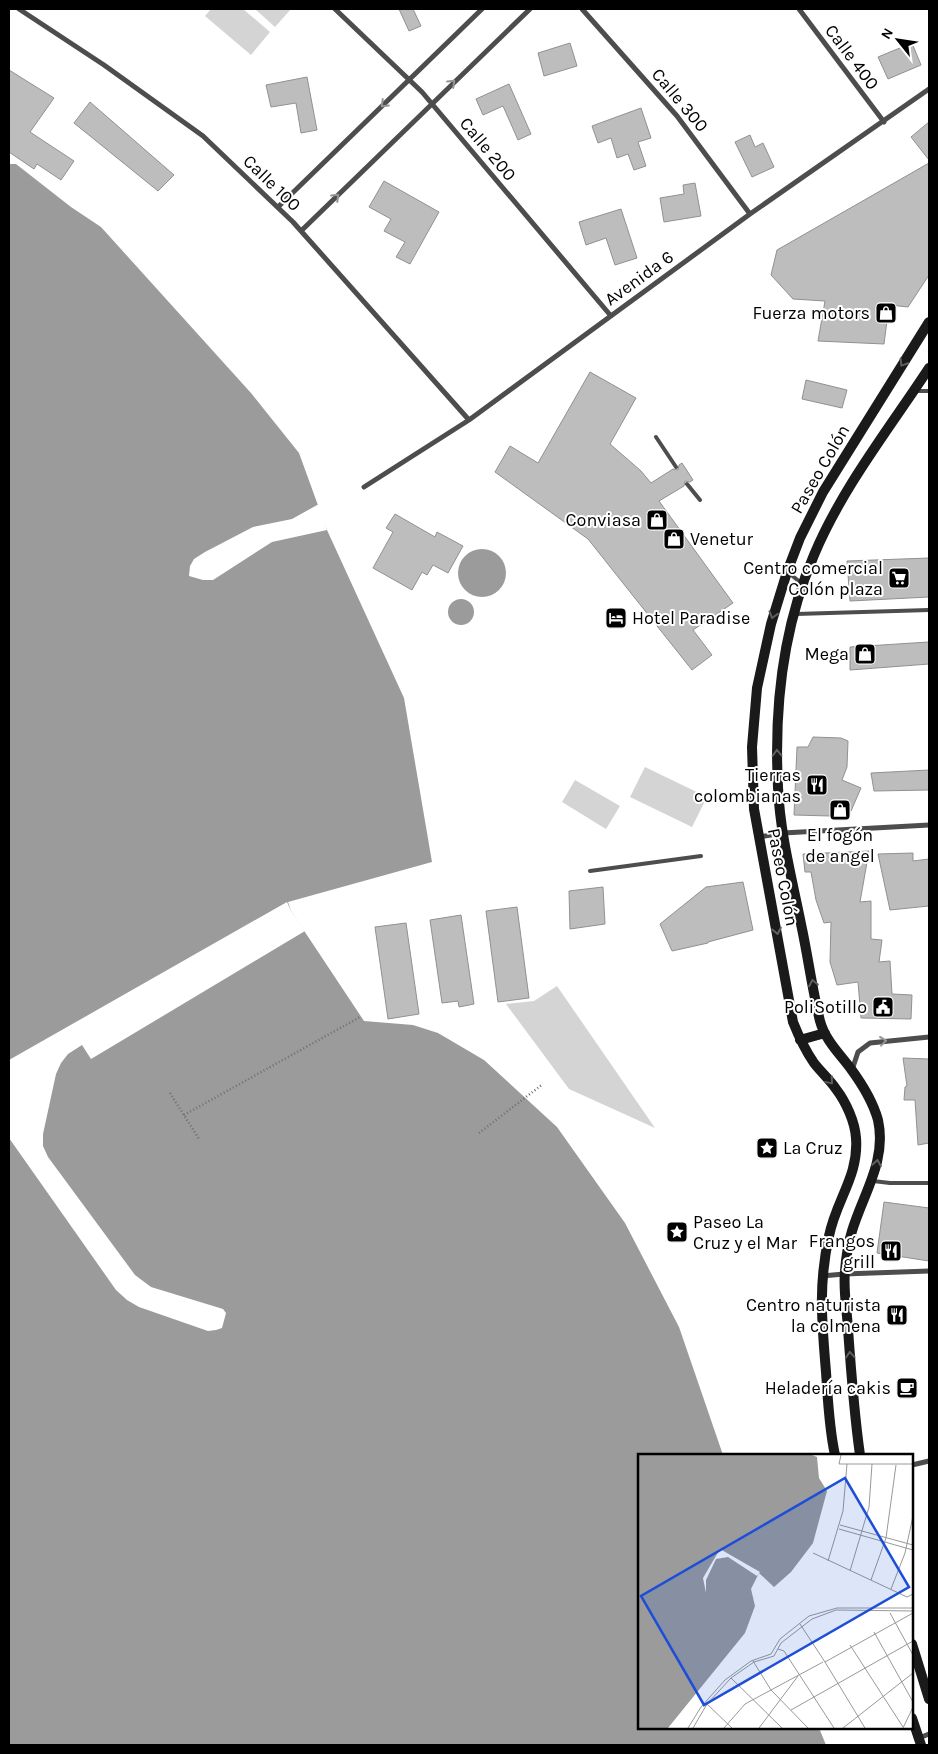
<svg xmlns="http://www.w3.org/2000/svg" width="938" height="1754" font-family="Karla,sans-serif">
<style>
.green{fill:#d4d4d4}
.water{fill:#9b9b9b}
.pier{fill:#fff}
.building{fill:#bdbdbd;stroke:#919191}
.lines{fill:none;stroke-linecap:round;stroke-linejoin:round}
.path{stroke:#6f6f6f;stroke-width:2.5;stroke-dasharray:1 2.5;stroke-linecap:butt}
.lane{stroke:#4d4d4d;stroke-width:4}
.street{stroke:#4d4d4d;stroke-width:5}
.secondary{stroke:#1a1a1a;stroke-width:10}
.oneway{stroke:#949494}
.oneway2{stroke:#5f5f5f}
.labels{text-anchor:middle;stroke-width:4;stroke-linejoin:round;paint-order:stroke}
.street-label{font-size:18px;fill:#000;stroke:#fff}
.poi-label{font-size:18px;fill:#000;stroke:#fff;text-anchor:end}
.inset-road{fill:none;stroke:#999;stroke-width:1}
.view{fill:#1d4ed8;fill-opacity:0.15;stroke:#1d4ed8;stroke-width:2.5}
.inset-edge{fill:none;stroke:#000;stroke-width:2.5}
</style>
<rect width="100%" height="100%" fill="#fff"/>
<!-- green -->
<path class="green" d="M211 9H243L270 32 251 55 205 16Z
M255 9H291L275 27Z
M645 767 707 797 692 827 630 797Z
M575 780 620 806 606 829 562 802Z
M557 986 655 1128 569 1089 506 1004 534 1001Z"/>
<!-- water -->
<path class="water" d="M9 164H16L71 207 101 227 251 393 299 453 327 530 404 698 432 862 288 902 291 911 364 1021 413 1025 438 1033 484 1060 557 1127 625 1223 679 1327 723 1455H639V1728H819L826 1745H9Z
M458 573a24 24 0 1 1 48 0a24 24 0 1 1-48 0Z
M448 612a13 13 0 1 1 26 0a13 13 0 1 1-26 0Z"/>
<!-- pier -->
<path class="pier" d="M319 504 327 530 272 542 213 580H203L189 576 190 566 194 559 205 552 253 527 292 519Z
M287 902 291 911 305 931 91 1059 82 1045 68 1054 61 1063 56 1074 43 1134V1146L48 1157 135 1275 151 1287 223 1309 226 1313 222 1328 216 1330 208 1331 139 1307 127 1300 116 1290 9 1138V1060Z"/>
<!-- building -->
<path class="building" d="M399 9H413L421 26 409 31Z
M570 43 577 66 544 76 538 53Z
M912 43 921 65 888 79 878 57Z
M9 70 54 98 30 132 74 161 61 180 37 164 34 169 9 152Z
M307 77 317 130 301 133 296 103 271 107 266 85Z
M509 84 531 134 518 140 503 106 483 115 476 99Z
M90 102 174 175 158 191 74 123Z
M641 108 651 138 638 142 646 166 634 170 628 154 617 158 611 138 598 143 592 126Z
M929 122V160L911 137Z
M750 135 755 147 763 143 774 167 752 177 735 142Z
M929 163V275L908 307 889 305 884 344 818 341 825 301 793 299 771 275 777 250Z
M384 181 439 212 410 264 396 257 405 242 384 231 391 219 369 207Z
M695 183 701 216 664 222 660 198 684 194 683 185Z
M621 209 637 258 615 265 606 238 586 245 579 222Z
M590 372 636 398 610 444 641 471 651 483 673 469 678 470 679 465 682 463 693 480 690 482 685 481 684 486 659 501 733 603 693 630 712 655 692 670 588 539 495 472 510 446 538 463Z
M806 380 847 390 842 408 802 399Z
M395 514 435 537 437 532 463 546 448 573 433 565 427 575 422 572 412 590 373 568 393 532 386 528Z
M929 558V597L850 601 847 561Z
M929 642V664L850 670V647Z
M813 737 841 738 848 741 847 767 842 780 861 788 851 811 832 810 830 816 794 815 797 747H808Z
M929 770V790L874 791 871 773Z
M869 851 860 902 871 901V939L882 940 879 962 890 961 892 994 912 995 911 1019 861 1018 858 982 837 985 830 962 831 922 824 923 816 900 811 872H805L803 854Z
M913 853V861L929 859V906L890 910 878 854Z
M743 882 753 930 708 942V943L672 951 660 924 706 887Z
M603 887 605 924 570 929 569 891Z
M517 907 529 998 498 1002 486 911Z
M461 915 474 1004 459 1007 458 1001 442 1003 430 920Z
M406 923 419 1014 388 1019 375 927Z
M903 1058 929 1059V1143L918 1145 915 1100H904L905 1087 907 1086Z
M884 1202 929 1208V1261L877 1253Z"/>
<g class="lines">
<!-- path -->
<path class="path" d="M170 1093 199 1139
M184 1115 360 1017
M479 1133 543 1084"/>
<!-- lane -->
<path class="lane" d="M917 391H929
M656 437 676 467
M687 484 700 500
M789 573 801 583
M796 614 929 610
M590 871 701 856
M873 1181 890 1183H929"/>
<!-- street -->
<path class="street" d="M19 9 104 65 203 136 293 222 469 420
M335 9 422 92 611 316
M582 9 677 116 750 214
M799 9 884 122
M278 207 482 9
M301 231 530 9
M364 487 469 420 750 214 929 89
M759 837 783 833 929 825
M852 1070 858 1052 870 1043 929 1037
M822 1276 844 1274 929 1271
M912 1465 929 1461
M919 1738 929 1734"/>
<!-- secondary -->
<path class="secondary" d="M800 1040 825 1033
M835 1455C829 1428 828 1400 826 1372 822 1323 818 1285 829 1236 836 1200 859 1176 856 1138 855 1122 846 1102 836 1089 830 1080 821 1072 814 1063 805 1050 799 1037 793 1022L754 809 752 747 757 688 771 624 787 572 800 538 823 492 929 322
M860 1455C854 1413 851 1371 848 1329 847 1310 843 1290 845 1271 846 1258 848 1244 852 1231 863 1194 887 1161 878 1120 873 1102 862 1084 851 1069 840 1054 825 1040 820 1021 812 989 808 956 801 924 792 879 780 834 778 787 774 709 783 627 814 555 842 488 889 429 929 368
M912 1644 929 1699
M912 1718 921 1745"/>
</g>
<!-- one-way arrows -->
<defs><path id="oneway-chevron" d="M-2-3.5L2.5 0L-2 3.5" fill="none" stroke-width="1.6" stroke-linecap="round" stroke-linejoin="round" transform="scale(1.25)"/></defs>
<g class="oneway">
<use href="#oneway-chevron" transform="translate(452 83) rotate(-44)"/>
<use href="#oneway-chevron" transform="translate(384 104) rotate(136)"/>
<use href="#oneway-chevron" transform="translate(336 197) rotate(-44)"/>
<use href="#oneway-chevron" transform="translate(883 1041) rotate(-7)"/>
</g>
<g class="oneway2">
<use href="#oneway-chevron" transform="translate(903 363) rotate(122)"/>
<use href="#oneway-chevron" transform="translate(773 615) rotate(106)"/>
<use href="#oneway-chevron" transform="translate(777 753) rotate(-91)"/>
<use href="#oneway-chevron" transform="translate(777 931) rotate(79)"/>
<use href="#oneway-chevron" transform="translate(813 983) rotate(-101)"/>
<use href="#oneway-chevron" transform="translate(830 1081) rotate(50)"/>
<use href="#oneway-chevron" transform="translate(877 1163) rotate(-81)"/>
<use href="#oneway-chevron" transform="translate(850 1355) rotate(-94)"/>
</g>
<!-- icons -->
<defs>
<g id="shop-square" transform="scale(1.125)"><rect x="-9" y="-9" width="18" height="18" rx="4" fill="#000" stroke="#fff"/><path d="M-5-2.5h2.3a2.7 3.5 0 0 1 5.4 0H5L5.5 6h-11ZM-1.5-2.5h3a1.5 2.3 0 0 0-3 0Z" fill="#fff"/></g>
<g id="supermarket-square" transform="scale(1.125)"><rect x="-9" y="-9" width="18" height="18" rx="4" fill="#000" stroke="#fff"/><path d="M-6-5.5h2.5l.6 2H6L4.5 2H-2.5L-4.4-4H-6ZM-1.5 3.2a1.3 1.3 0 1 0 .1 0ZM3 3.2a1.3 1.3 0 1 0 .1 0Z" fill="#fff"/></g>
<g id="hotel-square" transform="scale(1.125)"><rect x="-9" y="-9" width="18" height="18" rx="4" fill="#000" stroke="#fff"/><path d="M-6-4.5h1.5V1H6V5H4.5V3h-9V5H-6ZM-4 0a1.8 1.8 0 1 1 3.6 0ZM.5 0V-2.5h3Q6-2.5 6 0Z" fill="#fff"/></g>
<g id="restaurant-square" transform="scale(1.125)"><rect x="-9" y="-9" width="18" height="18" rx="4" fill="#000" stroke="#fff"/><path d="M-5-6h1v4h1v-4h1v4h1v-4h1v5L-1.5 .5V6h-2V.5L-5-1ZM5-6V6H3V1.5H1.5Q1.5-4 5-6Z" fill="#fff"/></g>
<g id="civic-square" transform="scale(1.125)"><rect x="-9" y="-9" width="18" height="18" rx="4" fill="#000" stroke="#fff"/><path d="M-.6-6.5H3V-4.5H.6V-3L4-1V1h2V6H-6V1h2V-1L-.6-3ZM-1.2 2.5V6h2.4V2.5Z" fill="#fff"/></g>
<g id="sight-square" transform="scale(1.125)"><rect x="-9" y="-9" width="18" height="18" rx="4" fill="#000" stroke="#fff"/><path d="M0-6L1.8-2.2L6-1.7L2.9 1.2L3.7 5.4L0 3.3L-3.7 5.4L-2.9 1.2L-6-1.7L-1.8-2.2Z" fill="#fff"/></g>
<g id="cafe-square" transform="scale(1.125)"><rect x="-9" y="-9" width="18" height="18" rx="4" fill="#000" stroke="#fff"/><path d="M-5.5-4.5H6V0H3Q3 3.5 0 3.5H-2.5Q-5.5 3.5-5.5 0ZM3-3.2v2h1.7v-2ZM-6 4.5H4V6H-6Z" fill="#fff"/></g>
</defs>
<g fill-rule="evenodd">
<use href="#shop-square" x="886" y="313"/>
<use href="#shop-square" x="657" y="520"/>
<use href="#shop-square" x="674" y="539"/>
<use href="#supermarket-square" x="899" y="578"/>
<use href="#hotel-square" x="616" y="618"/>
<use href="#shop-square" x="865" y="654"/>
<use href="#restaurant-square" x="817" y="785"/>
<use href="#shop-square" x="840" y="810"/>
<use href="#civic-square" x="883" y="1007"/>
<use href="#sight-square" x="767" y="1148"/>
<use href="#sight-square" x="677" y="1232"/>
<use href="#restaurant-square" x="891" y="1251"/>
<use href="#restaurant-square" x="897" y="1315"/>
<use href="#cafe-square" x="907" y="1388"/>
</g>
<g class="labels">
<!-- street labels -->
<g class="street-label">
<text transform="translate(852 57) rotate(53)" y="6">Calle 400</text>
<text transform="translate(680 100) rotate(50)" y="6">Calle 300</text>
<text transform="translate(488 149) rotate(50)" y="6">Calle 200</text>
<text transform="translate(272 183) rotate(44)" y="6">Calle 100</text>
<text transform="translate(639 278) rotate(-36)" y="6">Avenida 6</text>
<text transform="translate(820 469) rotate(-60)" y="6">Paseo Colón</text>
<text transform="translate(783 877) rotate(79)" y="6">Paseo Colón</text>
</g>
<!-- poi labels -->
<g class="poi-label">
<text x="870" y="319">Fuerza motors</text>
<text x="641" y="526">Conviasa</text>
<text x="690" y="545" text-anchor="start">Venetur</text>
<text x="883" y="574">Centro comercial<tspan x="883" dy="21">Colón plaza</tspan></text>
<text x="632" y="624" text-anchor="start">Hotel Paradise</text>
<text x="849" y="660">Mega</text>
<text x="801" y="781">Tierras<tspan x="801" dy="21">colombianas</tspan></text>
<text x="840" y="841" text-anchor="middle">El fogón<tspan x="840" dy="21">de angel</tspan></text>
<text x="867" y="1013">PoliSotillo</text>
<text x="783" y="1154" text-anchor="start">La Cruz</text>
<text x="693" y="1228" text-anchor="start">Paseo La<tspan x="693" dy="21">Cruz y el Mar</tspan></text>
<text x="875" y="1247">Frangos<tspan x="875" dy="21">grill</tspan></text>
<text x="881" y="1311">Centro naturista<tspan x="881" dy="21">la colmena</tspan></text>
<text x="891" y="1394">Heladería cakis</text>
</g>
</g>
<!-- overview -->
<g transform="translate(638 1454)">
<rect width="275" height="275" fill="#fff"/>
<path d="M0 1H174L179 3 181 24 189 37 175 89 153 118 136 133 121 119 113 135 117 152 107 179 30 274H0Z" fill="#9b9b9b"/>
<path d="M82 95 122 118 119 122 90 103 78 105 68 126V139L65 124Z" fill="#fff"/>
<path class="inset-road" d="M209 10H275M202 71 275 91M201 75 275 96M175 99 269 143 275 140M190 107 205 57 209 10H201L203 1M212 117 231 53 234 10M233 126 248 84 258 11M253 135 267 99 275 62M252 159 275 201M162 170 187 208 275 159M236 178 275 248M212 191 265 273M140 195 146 197 196 274M115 207 133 236 170 274M187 208 227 274M93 224 144 274M69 250 94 274M153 256 275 187M50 274 63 253 87 226 113 207 133 200 142 185 171 162 199 154H275M55 274 69 250 93 224 116 208 136 202 143 189 174 165 198 156 275 157M86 274 107 250 185 208M121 274 160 222M205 274 275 219M265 274 275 253"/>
<path class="view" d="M207 24 271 133 66 251 3 142Z"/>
<rect width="275" height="275" class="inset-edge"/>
</g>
<!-- border -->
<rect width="938" height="1754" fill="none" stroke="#000000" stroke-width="20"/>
<!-- north arrow -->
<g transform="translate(898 40) rotate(300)" stroke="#ffffff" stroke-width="4" paint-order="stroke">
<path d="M0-4L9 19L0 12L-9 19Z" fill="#000000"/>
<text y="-8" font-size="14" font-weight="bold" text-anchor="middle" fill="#000000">N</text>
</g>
</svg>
